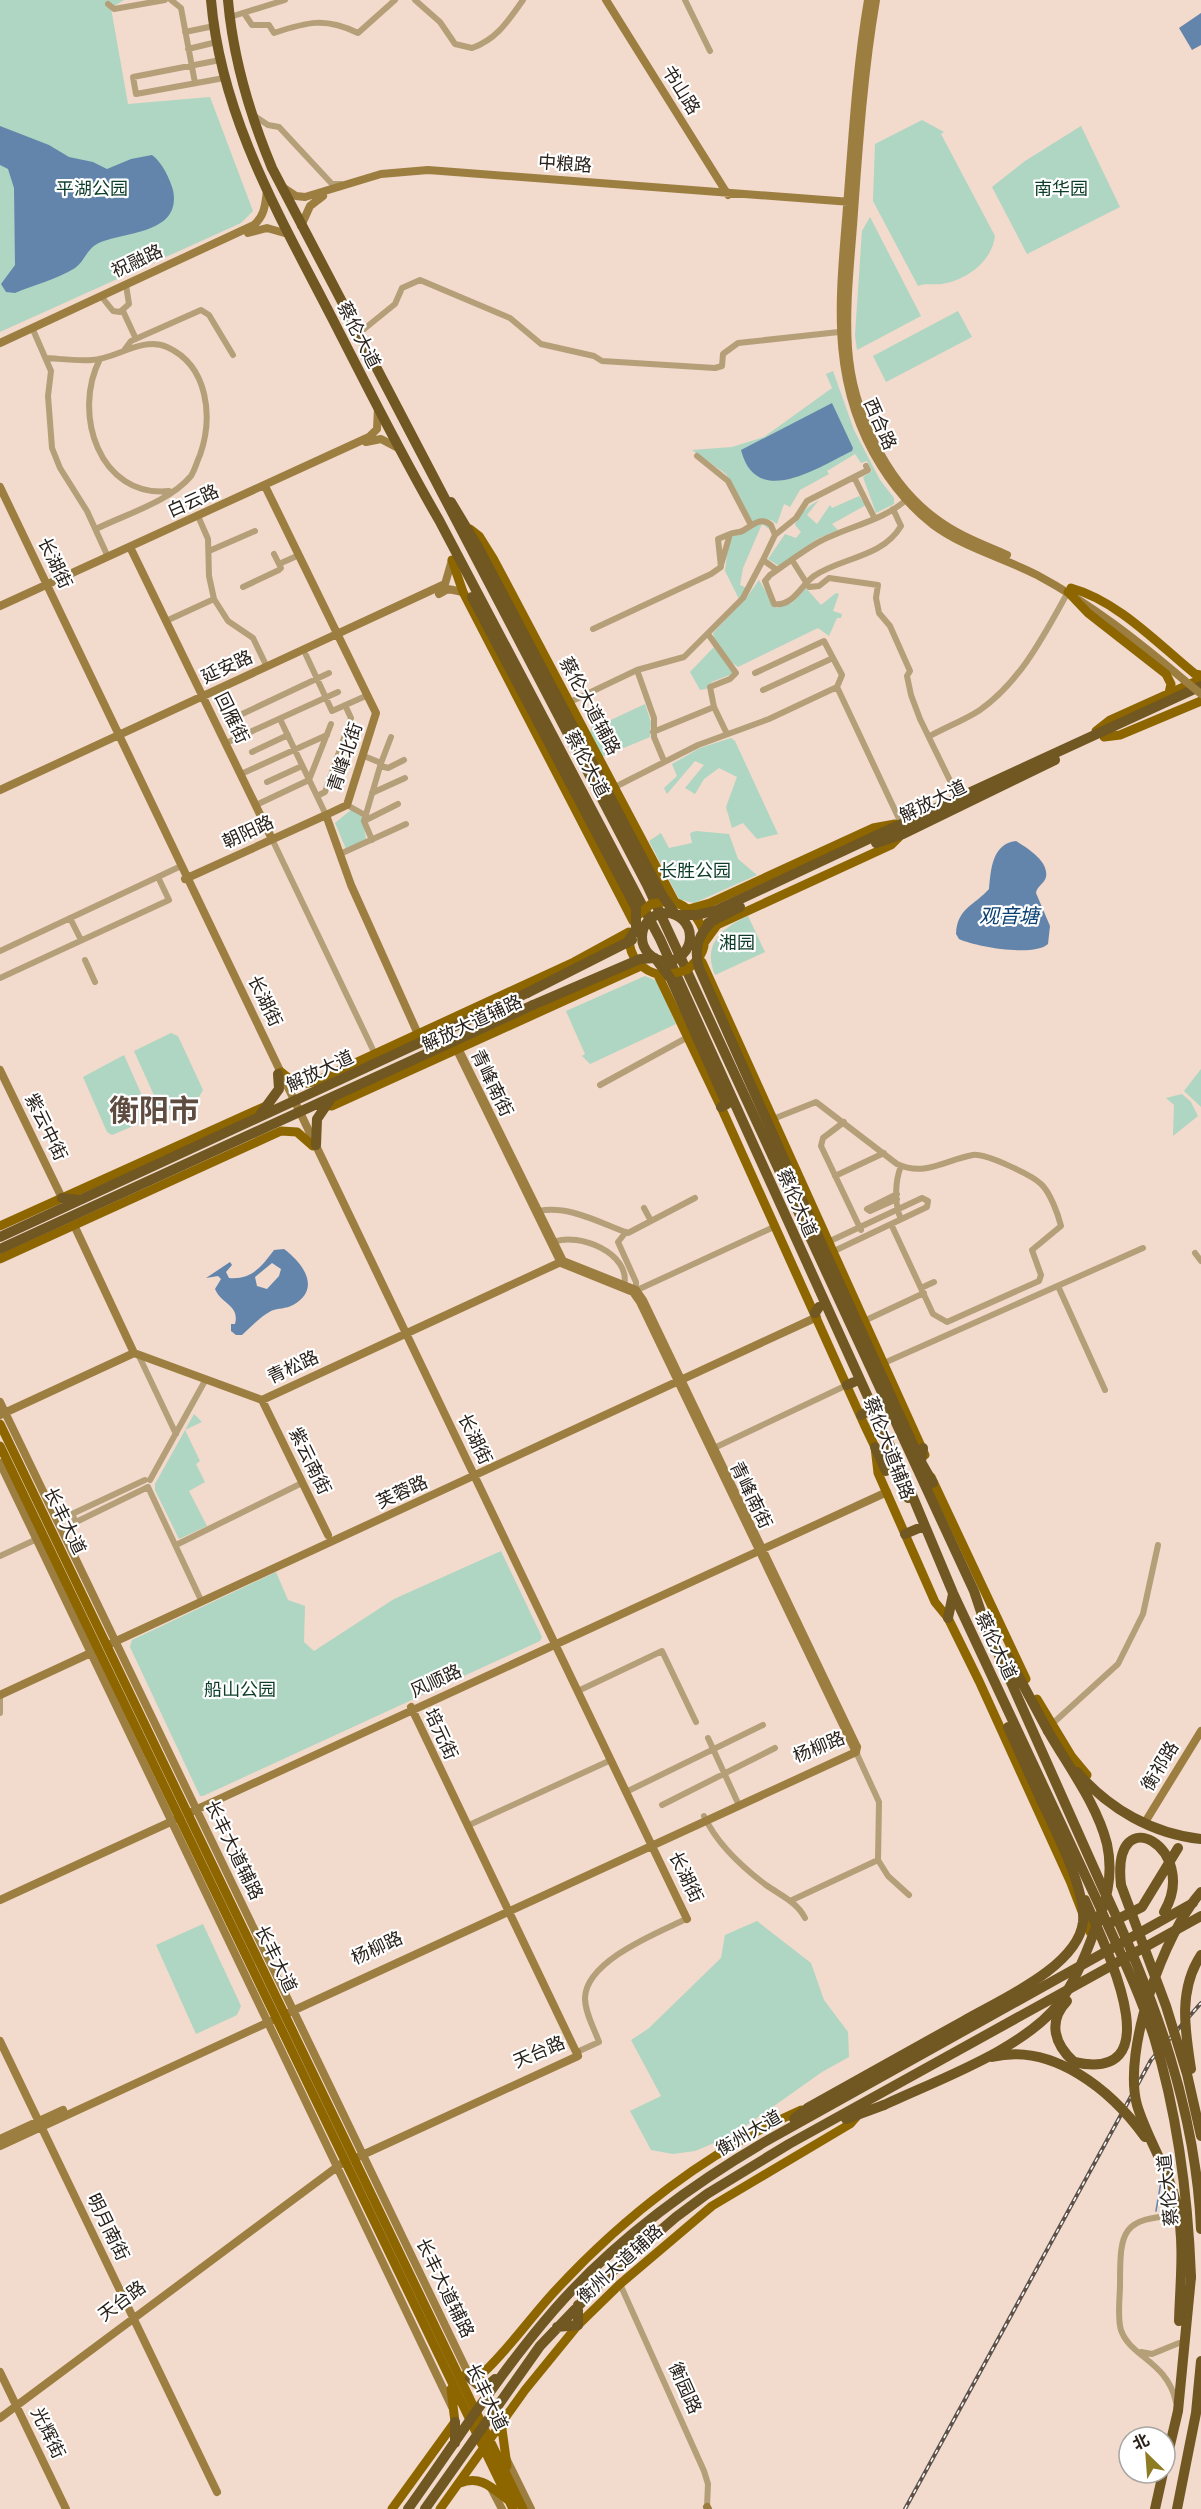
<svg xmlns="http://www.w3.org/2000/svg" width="1201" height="2509" font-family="Manrope,'Noto Sans SC',sans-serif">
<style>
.green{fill:#aed6c2}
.water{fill:#6385ac;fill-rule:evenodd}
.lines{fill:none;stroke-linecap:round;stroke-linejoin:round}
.stream{stroke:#6385ac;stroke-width:1.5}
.street{stroke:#b49f78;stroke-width:6}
.secondary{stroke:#9d7e41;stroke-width:8}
.primary{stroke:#8d6600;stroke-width:9}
.highway{stroke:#715721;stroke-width:10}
.rail-casing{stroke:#5d5149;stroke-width:4}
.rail{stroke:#fff;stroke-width:1.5;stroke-dasharray:4.5;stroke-linecap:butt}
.secondary-bridge{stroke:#9d7e41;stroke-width:8}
.primary-bridge{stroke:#8d6600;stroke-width:9}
.highway-bridge{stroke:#715721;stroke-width:10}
.labels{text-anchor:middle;stroke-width:4.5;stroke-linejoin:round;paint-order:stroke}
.street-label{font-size:18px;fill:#29211b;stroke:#fff}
.park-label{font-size:18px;fill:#0c3c2a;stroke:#fff}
.water-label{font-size:20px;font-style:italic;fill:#0b4173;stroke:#fff}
.town-label{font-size:30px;font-weight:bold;fill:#5f4c40;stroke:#fff}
</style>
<rect width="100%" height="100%" fill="#f2dacc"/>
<!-- green -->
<path class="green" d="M0 0H124L111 8 128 104 210 97 253 211 241 223 0 332Z
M922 120 944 132 941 134 995 236C992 261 967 280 942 284 934 285 925 283 918 286L873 201 875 144Z
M1081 126 1120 207 1027 254 992 187 1025 161Z
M870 217 921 316 857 350 855 335 862 231Z
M958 311 972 337 886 382 873 356Z
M833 371 854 430 880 480 894 498V504L876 513 863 477 872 471 867 461 861 463 855 454 827 471 829 474 800 490 790 507 784 504 777 524 771 520 752 521 726 474 692 450 732 447 764 437 832 388 826 374Z
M859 496 866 505 832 524 838 530 817 539 779 566 768 559 785 534 796 538 801 532 795 525C798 514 809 506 819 500L807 515 817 524 830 505 832 508Z
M758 523 768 524 772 531 762 524 743 568 740 585 747 588 739 599 725 571 729 539 731 535Z
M759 580 776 608 792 603 806 588 821 605 836 593 839 594 833 611 842 614 841 618H837L829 636 818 628 738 667C728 660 715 645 713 633L747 597Z
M715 646 733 670 732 674 712 682 706 689 700 690 690 672Z
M645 704 651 722 650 737 602 757 590 733 593 723 598 726Z
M731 738 735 741 778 834 757 839 743 823 732 828 726 807 737 777 719 768 704 779 695 794 685 788 704 765 695 761 667 794 664 788 677 776 672 764 700 748Z
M352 809 362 815 366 839 346 849 335 823Z
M696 831 729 834 738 859 757 875 694 903 679 899 649 841 661 833 669 848 692 843 690 833Z
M748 916 765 952 715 975C702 944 722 928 748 916Z
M645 976 657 981 676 1024 590 1064 582 1056 585 1054 566 1011Z
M171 1033 178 1036 203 1090 199 1097 162 1113 134 1051Z
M124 1055 152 1118 112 1135 107 1132 83 1077Z
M1201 1069V1107L1184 1091Z
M1182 1094 1191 1102 1198 1116 1173 1136 1174 1105 1166 1098Z
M194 1414 202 1422 185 1430 200 1461 196 1464 205 1482 189 1491 207 1526 179 1539 155 1490V1484Z
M501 1551 542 1637 540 1641 203 1796H200L130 1647 132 1640 276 1572 288 1600 305 1606 304 1642 314 1651 394 1599Z
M757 1921 811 1963 824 2000 848 2032 849 2057 822 2072 733 2135 695 2151 673 2154 651 2150 630 2111 661 2096 631 2040 648 2029 721 1958 725 1935Z
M203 1924 241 2006 237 2015 196 2034 156 1945Z"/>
<!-- water -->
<path class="water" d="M1201 13V45L1192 50 1179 28Z
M0 126 49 145 69 157 93 162 107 169 131 159 152 155C162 162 170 179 173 190 182 235 124 231 97 244 87 249 84 262 75 268 57 279 34 285 15 293L6 292 1 284 15 265 14 188 8 169 0 165Z
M832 403 853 448 852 451C817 468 756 509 741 450Z
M1016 841C1027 848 1049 861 1046 877 1044 884 1037 886 1036 893L1050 926 1048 944C1034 957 976 947 959 939L956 934C957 908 975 905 989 889 991 869 992 844 1016 841Z
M284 1249C303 1263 322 1289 293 1305 286 1309 278 1308 271 1311 260 1317 251 1327 242 1335H236L231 1331V1324H235C240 1305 221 1304 215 1289L221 1279 218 1276 206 1278 230 1262 232 1265 226 1272 229 1278C252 1280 262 1266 274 1250ZM272 1263 281 1269 279 1276 267 1289 257 1286 255 1277Z"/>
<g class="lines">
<!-- stream -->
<path class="stream" d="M1156 2211 1162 2176"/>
<!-- street -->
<path class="street" d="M171 0 181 8 195 83
M415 0 440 22 455 44 472 48C497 39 508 21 523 0
M685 0 710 51
M108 4 114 9 165 0
M244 13 252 25H269L274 33C307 22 325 17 358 33L395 0
M230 17 285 0
M185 32 214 26
M188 49 217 42
M220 60 133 77 136 94 224 78
M253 115 268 125 279 127 332 184H341
M101 296 113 311 120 312 129 304 126 285
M123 311 136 339
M34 332 51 371 48 396 52 448 60 468 87 511 108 557
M358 334 395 304 402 288 420 280 510 318 541 344 594 356 602 361 715 368 722 366 723 354 738 343 839 332
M125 349 131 341 201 310 209 315 233 355
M47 358C62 359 77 361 92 360 116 359 142 336 167 347 209 366 213 418 200 455 197 461 195 470 191 476 169 502 126 514 96 529
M100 359C72 413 99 498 169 491
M697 456 728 481 751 525
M854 477 874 517
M893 509 901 526C882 558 842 557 814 576 801 585 793 607 774 604L765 581 770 575C786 564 800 553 817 543 845 527 885 521 908 498
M198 516 208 539 209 576 214 599 228 621 253 638 267 667
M209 551 255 531
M763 560 775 535 796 518 807 501 868 470 866 466
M792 560 809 587 819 586 829 578 878 585 876 598 879 613 890 626 910 671 907 676 911 695 920 719 958 797
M279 564 299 555
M721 565 730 534C735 532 740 533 744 530 753 525 761 516 771 525L775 535
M243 587 279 570 281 568 274 554
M166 621 214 599
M593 629 711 574 721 567 718 539 730 534
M708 634 736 673 730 679 710 687 714 707 727 734
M306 655 332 711 368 695
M637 670 654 718V737L664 761
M755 673 824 641 842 675 837 687
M763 690 833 658
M570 702 637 670 684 657 743 598 763 560 777 570
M280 719 326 815
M653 732 714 707
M930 736C946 727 965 720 980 710 1021 681 1044 635 1068 592
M237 738 240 715 329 673
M226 743 338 692
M252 752 288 735
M364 756 381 763 364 821 372 840
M381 763 391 737
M381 766 388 768 404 760
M241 774 327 735
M267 782 302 766
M615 787 698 745 769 719 837 687 901 823
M372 793 405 778
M317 796 325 792 351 718 345 705
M256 805 309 780 331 724
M347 805 365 815
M364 821 398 804
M272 839 375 1054
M340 854 406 824
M70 918 81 940
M0 951 179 867
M85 960 95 982
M0 978 169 900 158 877
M600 1085 688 1037
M773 1119 816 1102 897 1164C925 1177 945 1160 973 1155 985 1153 1032 1175 1041 1184 1050 1192 1058 1214 1061 1226L1032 1250 1041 1275 1039 1281 947 1322 933 1314 891 1224
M844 1122 823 1138 821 1146 861 1230
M901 1166C895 1181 894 1204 901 1219
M835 1176 884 1153
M897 1199 870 1211 867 1209 897 1194
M644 1208 651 1221
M539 1211C569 1205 600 1223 628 1233L695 1198
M626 1232 618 1242 636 1282V1290
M554 1242C578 1232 632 1253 624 1286
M828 1242 922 1198 928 1201 927 1207 832 1252
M1195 1253 1201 1261
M1058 1286 1105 1390
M921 1288 934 1282
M635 1291 776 1226
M864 1321 924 1293
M138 1354 176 1434
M884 1363 1143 1248
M712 1449 847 1385
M145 1480 72 1514 76 1522 148 1487 200 1598
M150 1480 206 1379
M176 1545 302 1483
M0 1556 37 1539
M578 1691 662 1651 696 1722
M0 1697V1713
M1051 1725 1118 1664 1143 1614 1158 1545
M708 1738 737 1801
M856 1752 879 1802 878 1860 888 1876 909 1895
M626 1792 763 1725
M662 1805 775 1748
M704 1816C717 1844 742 1867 766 1885 780 1895 797 1902 805 1918
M467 1826 611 1760
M790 1901 878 1860
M577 2052 599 2042C594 2028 585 2013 585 1998 586 1961 657 1933 684 1920
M620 2284 704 2471 708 2484 707 2507
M1141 2352 1152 2354 1179 2343
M1176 2402C1167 2361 1130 2357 1121 2330 1117 2317 1120 2298 1120 2284 1120 2229 1122 2219 1179 2215"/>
<!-- secondary -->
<path class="secondary" d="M606 0 728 195
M868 0C857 64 853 129 848 194 841 291 826 378 881 466 894 487 912 508 932 524 964 548 1002 557 1037 575 1091 604 1138 641 1184 680
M876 0C864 70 859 141 854 212 851 257 845 303 848 348 852 409 885 481 935 518 957 535 982 544 1007 555
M281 186 296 196 305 197 381 174 428 170 851 202
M301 226 310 206 323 196
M248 233 267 228 288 234
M0 343 254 225C265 215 265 205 267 191
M366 442 381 439 398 448
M265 486 376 713 347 805 326 815 351 885 418 1034
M0 487 687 1919
M130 547 272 839
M439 594 448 589 463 592
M0 606 369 437 377 429 378 408
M0 790 445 584 452 560
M185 879 326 815
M0 1070 62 1198
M74 1225 134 1353
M262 1400 328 1535
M0 1402 470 2377
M0 1415 134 1353 262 1400 563 1261
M0 1463 452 2407
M112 1643 817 1317
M0 1695 95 1651
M411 1707 578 2056
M856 1752 640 1302 633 1292 561 1263 456 1048 454 1040 563 1261 636 1290 643 1300 857 1747
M191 1812 887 1492
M1147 1819 1201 1731
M0 1900 177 1819
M288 2013 856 1752 857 1747
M0 2041 217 2492
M0 2139 63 2110
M0 2146 271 2021
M358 2157 578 2056 577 2052
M0 2372 66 2509
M0 2418 341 2164
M506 2458 531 2509
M491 2488 502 2509
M707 2507 708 2509"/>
<!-- primary -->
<path class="primary" d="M470 529 479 536 494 560 675 902
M452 560 463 592 633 921
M1071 588C1118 601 1158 644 1195 674L1201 675
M1068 592 1088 613 1166 674 1171 684 1169 693
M1096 731 1110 720 1201 679
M1104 737 1120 735 1201 701
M670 901C696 906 716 938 697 960
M689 909 710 903 873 828 895 824
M629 937C629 958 642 971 661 975
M704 943 717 925 891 845 902 834
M702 962 925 1455
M658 975 721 1107 864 1424 875 1447 878 1473 935 1602 948 1618 979 1681 1071 1883 1090 1932
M281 1072C294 1083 300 1087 316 1081L574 962 629 932
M322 1105 332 1106 641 966
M0 1226 268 1105
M0 1259 281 1131 297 1132 313 1146
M0 1424 523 2509
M0 1446 513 2509
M931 1477 1026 1679
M1037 1699 1072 1757 1087 1775
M466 2374 470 2378 482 2374C509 2349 530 2318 555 2291 624 2216 708 2151 801 2110
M504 2421 502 2429 507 2466
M460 2483C481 2475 492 2488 508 2500
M392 2509 455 2422 451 2389
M440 2509 525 2390 578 2325 620 2284 712 2206 850 2124 858 2115"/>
<!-- highway -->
<path class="highway" d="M211 0C221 116 279 215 331 316 366 384 400 453 439 520L660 939 907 1483 953 1593 1100 1907
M228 0C233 58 250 115 272 168L647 885 974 1591 985 1624 1105 1893
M451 502 478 547
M873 837 1201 686
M876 843 903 834 1055 760
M721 1107 727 1104
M260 1115 279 1089 278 1074
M316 1145 317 1119 332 1097
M62 1198 80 1200
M814 1227 921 1462 919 1468
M0 1237 527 993
M0 1249 533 1005
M815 1313 819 1307
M847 1385 854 1382
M861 1415 867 1412
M875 1447 886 1471
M923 1448 921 1462 933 1483
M888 1459 908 1498
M905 1534 924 1526
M948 1618 953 1594
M1008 1657 1048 1731
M1008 1727 1042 1802
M1121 1885C1111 1795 1201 1850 1164 1912
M1110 1923 1142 1907 1178 1848
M1067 2001C1047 2022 1055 2045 1074 2062
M794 2119 809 2107 967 2019
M846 2119 884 2105
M557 2327 578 2325V2305
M470 2378 480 2386H487L495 2379
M455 2443V2422
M1165 2466 1178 2411 1191 2277
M408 2509C456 2442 500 2372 554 2310 614 2241 689 2186 768 2140L1193 1903
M425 2509 540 2346 605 2278 676 2217 707 2194 789 2144 1201 1916
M1155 2509 1163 2473
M1177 2509 1196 2413 1201 2361"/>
<!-- rail casing -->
<g class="rail-casing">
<path id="rail" d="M905 2509 1151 2060 1201 2003"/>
</g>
<!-- rail -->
<use href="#rail" class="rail"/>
<!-- secondary-bridge -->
<path class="secondary-bridge" d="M1184 680 1201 694"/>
<!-- primary-bridge -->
<path class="primary-bridge" d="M637 916 651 904 669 901
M663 976 687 970 697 960"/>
<!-- highway-bridge -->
<path class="highway-bridge" d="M478 547 662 895 676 915H697L717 910 873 837
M472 597 636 908V929L627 943
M642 937a24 24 0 1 1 48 0a24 24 0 1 1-48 0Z
M714 919C699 934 693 947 699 968L814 1227
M708 923 740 907
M527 993 632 940
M533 1005 640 959 655 958 671 979 724 1098
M1077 1772C1109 1809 1153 1834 1201 1839
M1121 1885 1166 2006 1187 2074 1201 2136
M1106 1894C1155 2000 1196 2110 1201 2229
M1101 1910C1120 1952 1140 1994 1154 2037 1178 2116 1188 2196 1191 2277
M967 2019C1002 1999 1078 1966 1083 1922 1086 1889 1056 1832 1042 1802
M992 2057C1053 2042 1112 2091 1145 2137
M1074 2062C1177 2085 1101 1938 1085 1900
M1191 2069C1185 2030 1178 1990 1201 1955
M884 2105C937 2080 1025 2049 1060 2002 1075 1981 1085 1957 1094 1932 1106 1903 1114 1876 1107 1844 1097 1804 1068 1766 1048 1731
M1179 2321C1180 2284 1185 2243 1177 2207 1170 2172 1147 2139 1137 2105 1122 2051 1164 1933 1201 1892"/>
</g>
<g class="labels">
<!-- street labels -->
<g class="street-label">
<text transform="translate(681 90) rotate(58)" y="6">书山路</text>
<text transform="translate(565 164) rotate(4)" y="6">中粮路</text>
<text transform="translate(137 261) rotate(-25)" y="6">祝融路</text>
<text transform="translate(359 335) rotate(63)" y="6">蔡伦大道</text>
<text transform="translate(880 424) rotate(66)" y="6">西合路</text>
<text transform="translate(193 501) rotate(-24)" y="6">白云路</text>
<text transform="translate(55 563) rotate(64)" y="6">长湖街</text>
<text transform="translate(227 667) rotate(-25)" y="6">延安路</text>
<text transform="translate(590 706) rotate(62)" y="6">蔡伦大道辅路</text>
<text transform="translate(232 718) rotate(64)" y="6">回雁街</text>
<text transform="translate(345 757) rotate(-71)" y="6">青峰北街</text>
<text transform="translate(587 764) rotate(62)" y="6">蔡伦大道</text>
<text transform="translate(933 801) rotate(-26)" y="6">解放大道</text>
<text transform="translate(248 832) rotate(-25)" y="6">朝阳路</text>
<text transform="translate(265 1001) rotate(64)" y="6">长湖街</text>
<text transform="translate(472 1023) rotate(-25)" y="6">解放大道辅路</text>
<text transform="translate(320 1071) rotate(-25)" y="6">解放大道</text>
<text transform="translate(492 1083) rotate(64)" y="6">青峰南街</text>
<text transform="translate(46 1127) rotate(64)" y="6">紫云中街</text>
<text transform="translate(797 1203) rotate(66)" y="6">蔡伦大道</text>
<text transform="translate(293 1367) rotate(-25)" y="6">青松路</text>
<text transform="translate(475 1439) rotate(64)" y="6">长湖街</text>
<text transform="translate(889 1448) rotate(69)" y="6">蔡伦大道辅路</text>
<text transform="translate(310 1461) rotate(64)" y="6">紫云南街</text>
<text transform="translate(402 1492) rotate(-25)" y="6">芙蓉路</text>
<text transform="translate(751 1495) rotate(64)" y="6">青峰南街</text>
<text transform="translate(65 1521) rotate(64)" y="6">长丰大道</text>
<text transform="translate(996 1646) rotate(65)" y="6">蔡伦大道</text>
<text transform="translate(436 1681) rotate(-25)" y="6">风顺路</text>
<text transform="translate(441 1734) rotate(65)" y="6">培元街</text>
<text transform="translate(819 1747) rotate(-22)" y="6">杨柳路</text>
<text transform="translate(1160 1766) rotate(-59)" y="6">衡祁路</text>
<text transform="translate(234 1850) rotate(64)" y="6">长丰大道辅路</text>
<text transform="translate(686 1877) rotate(64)" y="6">长湖街</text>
<text transform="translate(377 1948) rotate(-25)" y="6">杨柳路</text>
<text transform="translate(276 1959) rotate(64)" y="6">长丰大道</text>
<text transform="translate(539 2052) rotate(-23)" y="6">天台路</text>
<text transform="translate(749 2133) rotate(-30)" y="6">衡州大道</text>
<text transform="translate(1168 2190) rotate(-96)" y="6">蔡伦大道</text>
<text transform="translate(108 2227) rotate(64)" y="6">明月南街</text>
<text transform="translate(620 2264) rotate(-42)" y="6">衡州大道辅路</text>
<text transform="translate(445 2288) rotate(64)" y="6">长丰大道辅路</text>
<text transform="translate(122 2301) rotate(-37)" y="6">天台路</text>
<text transform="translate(685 2388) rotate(66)" y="6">衡园路</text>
<text transform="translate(487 2397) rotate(64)" y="6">长丰大道</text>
<text transform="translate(48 2433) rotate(64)" y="6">光辉街</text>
</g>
<!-- park labels -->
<g class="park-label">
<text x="92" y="195">平湖公园</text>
<text x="1061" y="195">南华园</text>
<text x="695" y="877">长胜公园</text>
<text x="737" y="949">湘园</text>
<text x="240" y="1696">船山公园</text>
</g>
<!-- water labels -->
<g class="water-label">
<text x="1009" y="923">观音塘</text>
</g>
<!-- town labels -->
<g class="town-label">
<text x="154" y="1121">衡阳市</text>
</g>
</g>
<!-- north arrow -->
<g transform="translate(1147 2455) rotate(335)"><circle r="28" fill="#ffffff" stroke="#a9a6a4" stroke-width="1.5"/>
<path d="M0-4.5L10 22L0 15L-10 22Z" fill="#8d7c22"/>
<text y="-9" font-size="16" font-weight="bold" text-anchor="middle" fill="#29211b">北</text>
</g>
</svg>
